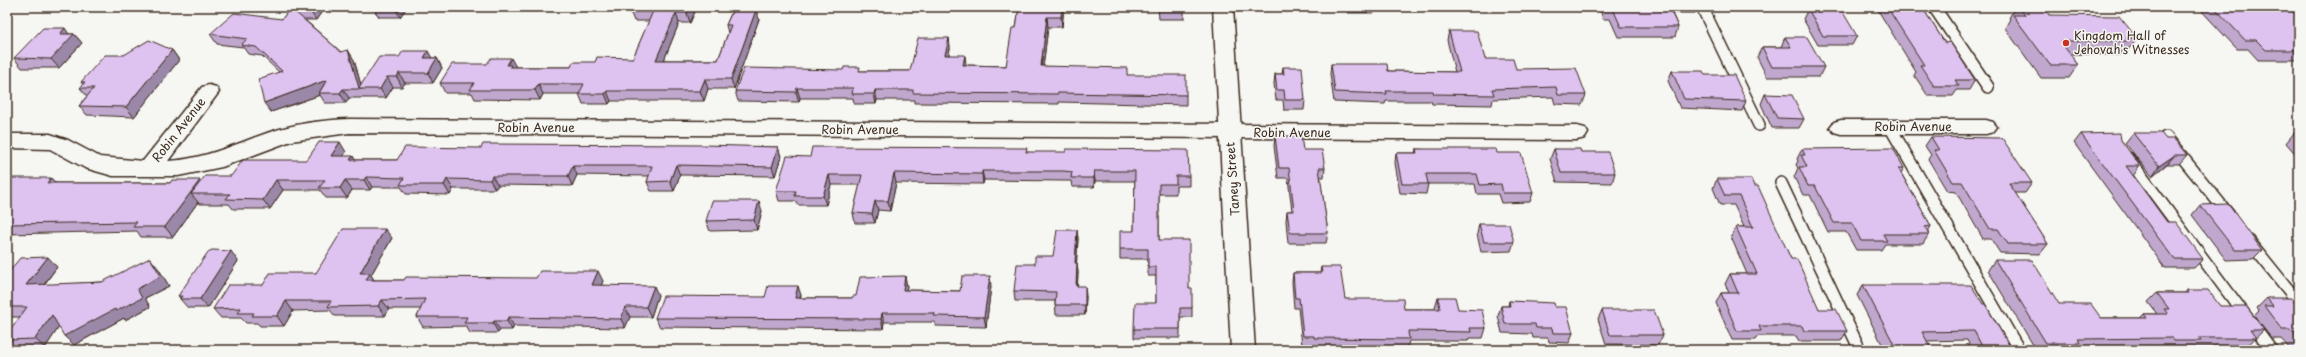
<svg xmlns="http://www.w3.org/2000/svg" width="2306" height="357" font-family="'Playpen Sans',sans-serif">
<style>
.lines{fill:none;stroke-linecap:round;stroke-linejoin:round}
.lane-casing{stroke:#3b2a1e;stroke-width:14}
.street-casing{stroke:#3b2a1e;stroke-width:3}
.secondary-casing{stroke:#3b2a1e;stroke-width:3}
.lane{stroke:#f6f6f2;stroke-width:11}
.street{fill:#f6f6f2;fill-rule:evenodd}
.secondary{fill:#f6f6f2;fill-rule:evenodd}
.wall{fill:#bfa7ce;stroke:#3b2a1e}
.shaded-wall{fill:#9b88a8;stroke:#3b2a1e}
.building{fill:#dec2f0;stroke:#3b2a1e}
.poi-dot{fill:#c8321e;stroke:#f6f6f2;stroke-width:1.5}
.labels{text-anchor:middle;stroke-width:3;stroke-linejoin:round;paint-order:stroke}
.poi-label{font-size:12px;fill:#3b2a1e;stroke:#f6f6f2;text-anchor:start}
.street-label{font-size:12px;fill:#3b2a1e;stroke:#f6f6f2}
</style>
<rect width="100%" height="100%" fill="#f6f6f2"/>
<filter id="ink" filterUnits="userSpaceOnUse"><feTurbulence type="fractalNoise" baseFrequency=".025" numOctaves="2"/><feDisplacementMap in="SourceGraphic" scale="8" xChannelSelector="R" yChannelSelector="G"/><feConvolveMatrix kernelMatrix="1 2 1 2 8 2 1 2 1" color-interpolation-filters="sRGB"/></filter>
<g filter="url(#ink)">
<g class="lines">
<!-- lane casing -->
<g class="lane-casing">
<path id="lane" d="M1702 7 1759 125
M1934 7 1988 87
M1890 127 2019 350
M2166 137 2229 215
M2128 158 2271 350
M1781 183 1860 350
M2249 241 2299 303"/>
</g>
<!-- street casing -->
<g class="street-casing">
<path id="street" d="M209 85 216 87 219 92 168 161C206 159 237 143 273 131 298 123 323 120 349 119L1577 126 1585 128 1588 133 1585 138 1577 140 349 133 291 141 222 167 178 176H113L85 168 50 149 7 148V134H50L68 140 100 157 143 161 202 87Z
M1841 120H1986L1993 122 1997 127 1993 132 1986 134H1841L1834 132 1830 127 1834 122Z"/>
</g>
<!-- secondary casing -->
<g class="secondary-casing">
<path id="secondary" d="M1213 7H1233L1255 350H1231Z"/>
</g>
<!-- lane -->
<use href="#lane" class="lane"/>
<!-- street -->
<use href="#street" class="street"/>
<!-- secondary -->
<use href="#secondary" class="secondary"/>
</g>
<!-- wall -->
<path class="wall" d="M291 7H325L316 20H305L341 52 348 50 354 60 361 85 432 58H437L442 68 433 83H405L402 87H393L386 98H349L346 103H325L320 95 271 112 279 72 262 56 248 54 243 47 217 44 210 34 282 19Z
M407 7 400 17H379L373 8Z
M697 7 690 23H679L664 60H718L728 33 726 25 734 7H756L755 10 759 19 734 89H708L704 101H611L609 104H583L579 94H543L540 100 475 99 472 93H445L440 83 515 67H571L633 58 649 21H634L630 11Z
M787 7H808V8H788Z
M1019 7H1064L1062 27H1048L1043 66 1127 75 1186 95V105L1059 102V104L914 103V100H877L876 104H854L853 98H800L799 102 738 101 735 91 861 71H910L949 38 950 48 949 55 966 65 1006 66 1016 28Z
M1112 7H1128V8H1112Z
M1158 7H1184V19H1159Z
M1284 7H1304L1303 10 1285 12Z
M1347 7H1375L1374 13H1348Z
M1406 7H1455V10H1407Z
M1599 7H1698L1695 13H1672L1678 27 1675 37H1618L1610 19H1603Z
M1710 7H1761L1760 10H1711Z
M1876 7H1922L1945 43 1975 80 1969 90H1957L1953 96H1928L1914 75 1916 72Z
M2015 7H2043L2049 15 2137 38 2127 51H2123L2120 55 2070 54 2078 65 2069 78H2041L2005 28 2010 19 2009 18Z
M2144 7H2287L2299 17V60H2258L2248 49H2237L2199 8Z
M1808 9 1857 36 1852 45H1818L1803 19Z
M1449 31 1485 59 1516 69 1586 95 1582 105 1555 104 1553 97 1493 99 1492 105 1432 104 1431 101H1386L1385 104 1334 102 1330 74 1331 64 1388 71 1455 72 1447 40Z
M69 34H74L82 43 59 68H22L14 58Z
M1785 37 1824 67 1819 77H1767L1757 57 1762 47H1781Z
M172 50 179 60 134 117 87 115 79 106 87 96 80 88 83 85 81 82 124 55Z
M1283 67 1305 100 1304 110H1284L1283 100H1276L1274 84 1275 74H1282Z
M1672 71 1705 75 1746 101 1742 111 1680 108 1668 81Z
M1765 94 1804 119 1799 128H1772L1761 104Z
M2133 133 2166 139 2187 155 2179 164H2167L2152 176 2125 143Z
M2294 133H2299V158L2286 143Z
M2081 134 2121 140 2140 166 2133 176 2167 222 2203 259 2194 268H2165L2074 143Z
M1275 136 1303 150 1325 168 1324 177H1320L1328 233 1326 243H1288L1286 221 1287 211H1292L1288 178H1278L1274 146Z
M1931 137 2032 183 2025 193H2015L2048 244 2040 254 2000 253 1991 239H1983L1956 192 1947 191 1928 159 1931 155 1925 146Z
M778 147 781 157 775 176 680 175 674 191H651L647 182 649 176 577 175 572 186 498 185 495 189H453L450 195 406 194 401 187H372L370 190H352L347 198H326L320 190H283L270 209H233L229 204H199L198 202 173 237H141L137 231 7 234V178L56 183H170L201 181 231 176 307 160 346 152 343 156 356 160H397L481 148Z
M1416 149 1497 153 1533 193 1530 202 1501 203 1498 194H1477L1475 184H1428L1426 194 1400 193 1395 163 1396 153H1415Z
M1554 149 1581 152 1615 173 1612 183 1557 182 1550 159Z
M1802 149 1904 168 1901 173 1931 226 1928 232 1929 234 1923 244H1885L1881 250H1856L1846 232H1828L1810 195H1803L1794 177 1798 168 1796 165 1798 161 1797 159Z
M1027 152 1189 176V186H1176V194H1159V240L1189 288 1192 308V317H1180V338H1134V329L1156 303V276H1148V259H1120V249L1134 231 1135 181H1095L1094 187H1072L1071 181H1065L984 180 983 184 896 183 890 211 878 210 875 223H855L853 213 860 185H831L826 205H798L796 201H779L776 191 810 157Z
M1717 179 1754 186 1791 259 1819 309 1847 331 1841 341H1799L1796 336H1758L1755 340H1732L1716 303 1721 293H1729L1725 284 1730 274H1747L1731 237 1736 227H1744L1734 205H1720L1713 188Z
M2200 205 2262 250 2253 259 2226 260 2192 215Z
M762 211 757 230 710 231 706 221Z
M1479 224 1514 242 1511 251 1481 252 1477 234Z
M1077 230 1078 239 1076 263H1077L1078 273 1077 286 1086 296 1085 315H1056L1055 301H1015L1014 291 1035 264 1053 256Z
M392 238 371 275 374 280 603 281 601 285 658 295 651 317H630L625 328 514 326 512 330H500L498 333H470L466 326 423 327 417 317 421 309H389L385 316H335L330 310 293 311 284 326H260L257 323H246L241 318H221L213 309 263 285 316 273Z
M1995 260 2059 304 2101 318H2140L2144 314H2157L2148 302 2157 293H2185L2187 290 2220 306 2264 330 2246 347H2195L2192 350H2165L2163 348 2076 349 2074 350H2036L1988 270Z
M238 261 208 308H188L180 299V298L178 296Z
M57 267 44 285 102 282 158 268 169 286 145 298 150 307 125 320 124 318 74 345 59 327 45 348 13 350 7 344V335L20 317H7V274Z
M1321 267 1345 299 1404 309H1436L1435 307 1438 297 1458 309 1486 328 1483 338H1469L1468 341H1409L1407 348H1313V345H1302L1298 308H1294L1292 282 1293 273H1320Z
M1863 285 1983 304 2012 350H1972L1967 340 1927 341 1931 348 1929 350H1885L1857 295Z
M907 286 906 290 960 291 991 286 986 327 936 326 935 322H884L883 329 660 327 655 318 765 297 801 295 800 298H852L856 296Z
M2267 298 2299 309V350H2291L2281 339H2272L2254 316 2259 311 2257 308Z
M1509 301 1555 307 1573 333 1569 343 1549 342 1548 338H1533L1532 334 1502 333 1498 316 1501 306H1508Z
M1602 310 1663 335 1658 345 1606 344 1598 319Z"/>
<!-- shaded-wall -->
<path class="shaded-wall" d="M312 7H325L316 20 310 11Z
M396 7H407L400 17 395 8Z
M690 7H697L690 23 687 13Z
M750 7H756L752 19 749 10Z
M1062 7H1064L1062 27 1061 17Z
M756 10 759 19 734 89 731 79Z
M676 13 679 23 660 70 656 60Z
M1047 17 1048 27 1042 76 1041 66Z
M65 28 71 37 74 34 82 43 59 68 51 59 60 34Z
M949 38 950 48 947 64 945 55Z
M172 50 179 60 134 117 126 107Z
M348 50 354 60 362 89H359Z
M428 51 433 60 424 58Z
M965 55 966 64 965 75 963 65Z
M437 58 442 68 433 83 428 73Z
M511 58 516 67 513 73 507 65Z
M399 73 405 83 402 87 397 77Z
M387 77 393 87 386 98 380 89Z
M705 79 708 89 704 101 700 91Z
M327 80 319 93 320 95 271 112 264 103Z
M538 84 543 94 540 100 535 90Z
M797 88 800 98 799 102 796 92Z
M343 89 349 98 346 103 340 93Z
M875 90 877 100 876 104 874 94Z
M607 91 611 101 609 104 605 94Z
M340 142 346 152 337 166 331 156Z
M778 147 781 157 775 176 772 167Z
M2175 155 2167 164 2152 176 2159 166Z
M353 156 359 166 350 160Z
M676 165 680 175 674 191 670 181Z
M573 166 577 175 572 186 568 176Z
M982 171 984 180 983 184 982 174Z
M1094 171 1095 181 1094 187Z
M894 173 896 183 890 211 888 201Z
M829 175 831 185 826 205 823 196Z
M492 176 498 185 495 189 490 180Z
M366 177 372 187 370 190 364 180Z
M51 178 60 187 47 183Z
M447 179 453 189 450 195 444 185Z
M200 180 207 189 191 194 198 202 173 237 165 227Z
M276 180 283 190 270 209 263 200Z
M345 180 352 190 347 198 340 188Z
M759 201 762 211 757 230 754 220Z
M875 201 878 210 875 223 872 214Z
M385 229 392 238 371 275 376 283 373 290 360 273Z
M1077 230 1078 239 1076 273 1075 263Z
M231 251 238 261 208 308 200 299Z
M48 257 57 267 36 295 26 285Z
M150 258 158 268 169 286 145 298 150 307 125 320 124 318 74 345 64 336Z
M1077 263 1078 273 1077 296 1076 286Z
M598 271 603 281 597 295 592 285Z
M905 276 907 286 905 300 903 290Z
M990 276 991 286 986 327 984 317Z
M654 286 658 295 651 317 646 307Z
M798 286 801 295 798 307 795 298Z
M1085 286 1086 296 1085 315Z
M382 300 389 309 385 316 378 306Z
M286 301 293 311 284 326 277 316Z
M625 307 630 317 625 328 621 319Z
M882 313 884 322 883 329 881 319Z
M52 315 61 324 45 348 35 339Z
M508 317 514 326 512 330 507 321Z
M494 321 500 330 498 333 493 323Z"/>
<!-- building -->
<path class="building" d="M291 7H312L310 11H294L341 52 348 50 359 88 379 57H399L403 51H428L424 58H437L428 73H399L397 77H387L380 89H343L340 93H319L327 80 264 103 258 79 282 71 256 47 241 45 247 39 210 34 234 13 282 19Z
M374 7H396L395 8H373Z
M632 7H690L687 13H676L656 60H718L731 25H726L734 7H750L749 10H756L731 79H705L700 91H607L605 94H579L584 84H538L535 90H470L474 83H440L452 64H487L491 58H511L507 65H511L510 67H571L573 62H595L597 57 633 58 653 11H630Z
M1019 7H1062L1061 17H1047L1041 66 1127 68V75H1186V95L1058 93V94L913 93V90H875L874 94H852L853 88H797L796 92 735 91 744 68 843 70 844 67H860L859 71H910L918 38H949L945 55H965L963 65 1006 66 1012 28H1016Z
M1159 7H1184V10H1159Z
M1606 7H1669L1678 27H1621L1613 9H1606Z
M1887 7H1922L1945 43 1950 42 1975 80H1955L1959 86H1934L1920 65H1924Z
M2019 7H2043L2049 15 2119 16 2137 38H2126L2129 41H2060L2078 65H2050L2013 15H2025Z
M2214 7H2287L2299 17V50H2266L2256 40H2245Z
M1808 9H1841L1857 36H1823Z
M43 28H65L60 34H74L51 59 14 58Z
M1449 31H1477L1485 59H1513L1516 69 1576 68 1586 95H1558L1556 87 1492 89 1494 95 1434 94 1433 91H1386L1387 94 1335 92 1331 64H1387L1388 71 1460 72Z
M1785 37H1807L1824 67H1772L1762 47H1791Z
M149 40 172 50 126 107 79 106 94 88H80L85 82H81L105 55H124Z
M1283 67H1302L1305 100H1285L1284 90H1277L1275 74H1284Z
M1672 71H1703L1705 75H1734L1746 101 1684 99Z
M1765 94 1792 95 1804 119 1777 118Z
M2120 133 2121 140 2140 166H2126L2167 222H2176L2203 259H2174L2081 134Z
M2133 133H2161L2166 139H2174L2187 155H2175L2159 166Z
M2294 133H2299V138Z
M1275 136H1301L1303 150H1322L1325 168H1319L1328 233H1290L1287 211H1294L1289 168H1279Z
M1931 137 2002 138 2032 183H2009L2048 244H2008L1998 229H1990L1962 182H1953L1934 150H1939Z
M319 142H340L331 156H353L350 160H397L405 147 481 148 483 144 703 145 778 147 772 167 676 165 670 181 647 182 652 166H573L568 176H492L490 180 447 179 444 185H400L404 178 366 177 364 180H345L340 188H319L325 180H276L263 200 226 199 230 194H191L205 176H231L243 160H307Z
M812 147 1027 148 1026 152H1066V149L1188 150 1189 176H1176V184H1159V240H1189V288H1192V308H1180V329H1134L1135 303H1156V267H1148V249H1120V231H1134L1135 171H1094V178H1071L1072 172 1064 171H982V174L894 173 888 201H875L872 214 853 213 862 175H829L823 196H795L796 191H776L787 156 810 157Z
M1893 148 1904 168H1898L1931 226 1925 227 1929 234H1883L1887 241H1861L1852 223H1834L1815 186H1808L1799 167H1807L1801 155H1805L1802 149Z
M1416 149H1496L1497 153H1521L1533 193H1503L1501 184 1480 185 1477 174H1426L1428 184H1402L1396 153H1417Z
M1554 149H1580L1581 152H1608L1615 173H1561Z
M7 178H51L47 183H170L172 180H200L165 227H133L137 222 7 224Z
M1717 179H1751L1754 186H1758L1791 259H1797L1819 309H1836L1847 331H1804L1802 326H1759L1761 331H1737L1721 293H1738L1730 274H1757L1736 227H1753L1739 196H1725Z
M712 201H759L754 220 706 221Z
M2228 204 2262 250H2235L2200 205Z
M1479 224H1509L1514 242H1484Z
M343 229H385L360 273H370L366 280H404L406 277 536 278 540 271H598L592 285 654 286 646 307H625L621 319 508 317 507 321H494L493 323H464L467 317H417L425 299 382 300 378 306 328 307 331 301H286L277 316H252L254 313H238L241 308 213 309 228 285H263L270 273H316Z
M1057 230H1077L1075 263H1077L1076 286H1085V305H1055L1056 292 1014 291 1017 264H1035V256H1053Z
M212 250 231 251 200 299H180L182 296H178L208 252Z
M48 257 26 285 102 282 150 258 161 276 137 289 142 298 116 311 115 309 64 336 52 315 35 339 7 340V335L27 307H7V274L20 258Z
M1995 260H2032L2059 304H2091L2101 318H2147L2144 314H2168L2164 309H2169L2157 293H2189L2187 290H2208L2220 306H2246L2264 330H2250L2256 338H2199L2201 341H2174L2172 338 2078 339 2080 343H2046Z
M1321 267H1340L1345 299H1403L1404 309H1440L1438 297H1455L1458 309 1482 310 1486 328H1470L1471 332 1408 331 1409 339 1314 338V336H1303L1299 298H1295L1293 273H1322Z
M905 276 903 290 960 291 962 276H990L984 317 934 316 935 313H882L881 319 655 318 663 296 765 297 768 286H798L795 298H852L853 296H856L860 277Z
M1863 285H1971L1983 304H1985L2012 350H1984L1974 331 1922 332 1931 348H1896Z
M2267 298H2291L2299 309V338L2291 330H2282L2264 306H2273Z
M1509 301 1554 303 1555 307H1566L1573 333H1553L1552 328H1536L1535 324H1505L1501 306H1510Z
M1602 310H1654L1663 335H1610Z"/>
</g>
<!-- markers -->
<circle class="poi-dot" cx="2066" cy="43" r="4"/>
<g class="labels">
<!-- poi labels -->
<g class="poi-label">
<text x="2074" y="40">Kingdom Hall of<tspan x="2074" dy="14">Jehovah's Witnesses</tspan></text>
</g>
<!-- street labels -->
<g class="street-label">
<text x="1913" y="131">Robin Avenue</text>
<text x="536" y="132">Robin Avenue</text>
<text transform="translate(179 130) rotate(-52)" y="4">Robin Avenue</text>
<text x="860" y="134">Robin Avenue</text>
<text x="1292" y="137">Robin Avenue</text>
<text transform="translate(1233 179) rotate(-94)" y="4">Taney Street</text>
</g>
</g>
<!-- margin -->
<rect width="2306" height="357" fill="none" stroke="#f6f6f2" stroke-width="24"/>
<rect x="12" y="12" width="2282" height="333" fill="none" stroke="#3b2a1e" stroke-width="1.5" filter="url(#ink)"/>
</svg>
